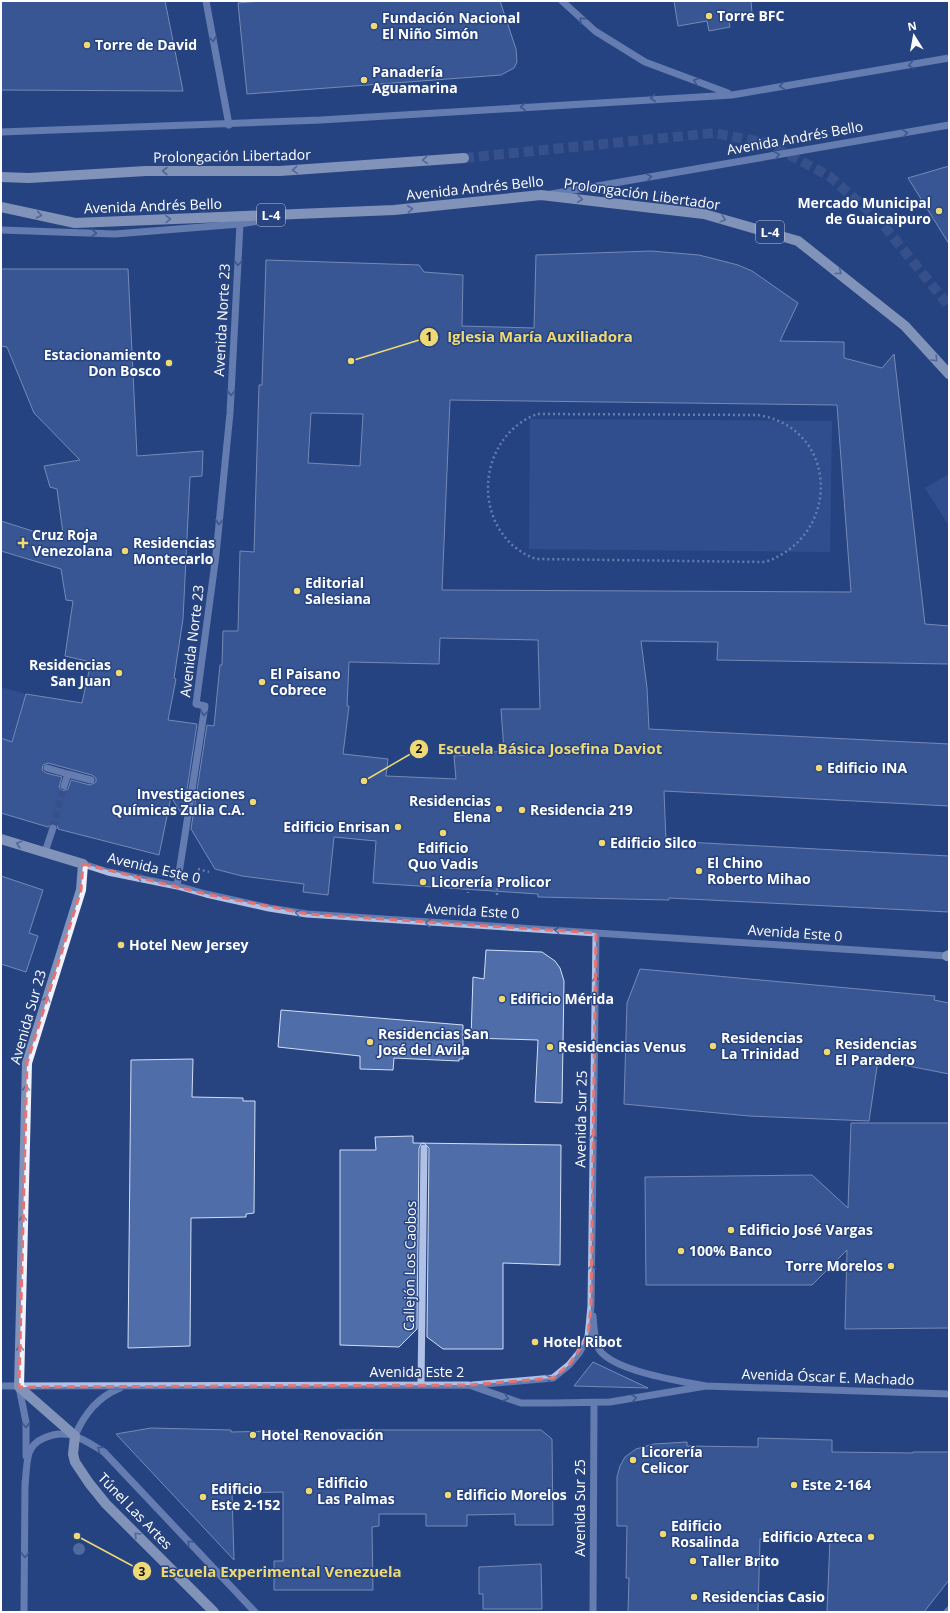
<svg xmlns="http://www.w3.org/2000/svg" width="950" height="1613" font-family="'Open Sans',sans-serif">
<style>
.green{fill:#3c5c9e}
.building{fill:#4f6da9;stroke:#d2def5;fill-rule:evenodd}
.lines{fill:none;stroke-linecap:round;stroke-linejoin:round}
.minor-tunnel{stroke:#476094;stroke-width:7;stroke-dasharray:7 3.5;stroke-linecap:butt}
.major-tunnel{stroke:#476094;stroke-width:10;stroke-dasharray:10 5;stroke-linecap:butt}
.path{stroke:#afc1e6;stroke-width:2.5;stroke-dasharray:2 3;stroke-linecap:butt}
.minor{stroke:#afc1e6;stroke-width:7}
.major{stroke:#f0f3fd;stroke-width:10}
.tree{fill:#8599c1}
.oneway{stroke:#5770a4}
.oneway2{stroke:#8193b9}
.marked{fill:none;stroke:#e47373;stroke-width:3;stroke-dasharray:8 5;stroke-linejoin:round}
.poi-dot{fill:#eed974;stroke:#274481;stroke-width:1.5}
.labels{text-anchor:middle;stroke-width:3;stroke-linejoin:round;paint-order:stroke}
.shield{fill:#274481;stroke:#bec7d9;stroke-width:1}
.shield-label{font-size:13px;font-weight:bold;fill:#fff}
.poi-label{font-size:14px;font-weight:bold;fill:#fff;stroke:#274481;text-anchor:start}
.street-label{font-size:14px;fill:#fff;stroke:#274481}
.leader{fill:none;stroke:#eed974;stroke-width:1.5}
.callout-dot{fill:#eed974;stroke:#274481;stroke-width:1.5}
.mark-label{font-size:12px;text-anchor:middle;font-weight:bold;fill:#111}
.callout-label{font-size:15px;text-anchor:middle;font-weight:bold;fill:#eed974;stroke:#274481;stroke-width:3;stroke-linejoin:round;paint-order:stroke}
</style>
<rect width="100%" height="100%" fill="#274481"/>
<!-- green -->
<path class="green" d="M530 419 832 421 830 552 529 549Z
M949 474V526L925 488Z
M1 687 26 694 7 756 1 738Z"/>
<!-- building -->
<path class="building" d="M1 1H165L183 91 1 90Z
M261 1H500L516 49 517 62 514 68 501 75 247 94 238 3Z
M674 1H751L752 14 728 18 730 27 709 31 707 21 678 26Z
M949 166V244L908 178Z
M651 251 699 255 738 265 752 271 798 303 780 341 844 342V358L882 368 894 354 925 624 949 626V664L717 660 718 642 641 641 647 688 649 729 949 744V806L664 791 666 841 949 856V912L669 898V900L538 897V894L373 883 376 841 334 837 328 895 303 892 304 884 242 876 215 869 191 829 207 725 214 726 220 665H222L223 631H238L240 551 254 552 259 385H262L266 260 419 265 424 272 463 275 462 326 534 328 536 255ZM450 400 837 405 851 592 442 590ZM311 413 363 414 360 466 308 463ZM440 638 538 640 540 709H501L504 751 454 756 456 779 386 776 388 759 343 754 349 706H347L349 662 439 664Z
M1 269H128L137 456 203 451 202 476 190 477 183 619 174 678 176 679 168 720 197 724 183 816 171 797 159 855 58 829 57 825 54 823 48 827 1 813V738L12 742 26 694 82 703 91 662 65 656 73 601 66 600 61 569 1 551V521L64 541 57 489 50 487 44 466 80 460 34 413 7 347 1 346ZM48 763 92 775 96 778V782L90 785 71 780 68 789 62 791 59 787 62 777 46 773 42 770 43 765Z
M1 876 43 890 29 933 38 936 26 972 1 964Z
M486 950 542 952 555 961 560 968 564 981 562 1103 535 1102 538 1040 471 1038 473 977 484 979Z
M640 969 935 996 934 1000 949 1003V1074L878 1060 869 1121 749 1116 624 1104 627 1003Z
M281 1010 463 1025V1059H459V1061L394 1058 393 1070 360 1069V1056L278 1047Z
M193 1059 192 1097 243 1098V1101H255L254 1213 246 1214V1217L191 1218 190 1346 128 1348 131 1060Z
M851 1123H949V1328L845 1329 847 1250 812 1285H646L645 1177 812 1175 848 1208Z
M413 1136V1143L561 1145 560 1265 503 1263V1349H443L427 1337 429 1148 424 1143 421 1144 419 1148 417 1329 399 1347 340 1345V1150H376L375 1137Z
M593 1362 648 1388 574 1386Z
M151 1428 231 1430V1432L278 1431V1434H337V1430H541L552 1439 553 1525H515V1514L467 1515V1526H426V1514H379V1526L372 1527 373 1590H274V1561H283V1492L232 1493 234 1560 116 1434Z
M758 1438 832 1440V1452L913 1453V1452H949V1580L924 1612H827L830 1539H760L758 1612H628L629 1578H626L627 1526H617V1477L620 1466 625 1457 636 1449 654 1444 687 1442V1446L758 1447Z
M541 1564 542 1609H483V1594H479V1567Z"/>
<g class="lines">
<!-- minor-tunnel -->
<path class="minor-tunnel" d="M53 828 64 786"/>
<!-- major-tunnel -->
<path class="major-tunnel" d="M464 158 714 133 767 143 829 176 880 221 949 306"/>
<!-- path -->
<path class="path" d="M538 414 758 415C839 428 842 536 765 562L536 559C485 541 473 474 508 434 515 426 527 417 538 414Z
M198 869 209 872
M468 887V893
M497 895V888"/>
<!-- minor -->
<path class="minor" d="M206 1 229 125
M562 1 595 31 645 62 728 93
M1 132 321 120 732 95 949 58
M551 194 949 125
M1 230 115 234 240 224 272 219
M47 768 68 774 64 786
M68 774 91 780
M45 852 53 828
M83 864 108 872 177 886 206 894 269 908 307 914 947 956 949 958
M177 886 205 706 196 704 216 555 230 413 240 224
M593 1316C594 1326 594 1344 601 1352 619 1372 680 1381 706 1386L949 1394
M421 1385 424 1148
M473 1385 553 1378 569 1365 579 1353 588 1337 591 1306 596 933
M1 1386 469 1385 521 1403H553L610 1402 706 1386
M19 1387 26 1422V1456
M75 1436C84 1414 98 1397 120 1388
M25 1487C26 1476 26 1463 29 1453 32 1445 37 1441 44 1438 68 1427 84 1440 104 1452L255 1612
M24 1612 25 1482
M593 1612 594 1403
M947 1612 949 1610"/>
<!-- major -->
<path class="major" d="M1 177 29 178 146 171H280L464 158
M1 207 75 223 394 210 541 195 704 214 798 241 905 326 949 374
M1 839 83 864 81 890 27 1063 19 1387 75 1436 73 1454 75 1462 89 1483 106 1504 214 1612
M947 956 949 955"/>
</g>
<!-- trees -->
<circle class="tree" cx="79" cy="1549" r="6"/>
<!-- one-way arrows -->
<defs><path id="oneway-chevron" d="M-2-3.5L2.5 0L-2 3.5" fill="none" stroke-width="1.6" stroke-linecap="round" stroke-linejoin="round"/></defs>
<g class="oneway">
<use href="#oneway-chevron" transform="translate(582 20) rotate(-137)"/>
<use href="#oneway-chevron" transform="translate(213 39) rotate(80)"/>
<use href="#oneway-chevron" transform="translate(911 65) rotate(170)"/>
<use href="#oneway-chevron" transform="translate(696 81) rotate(-159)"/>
<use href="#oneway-chevron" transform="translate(782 86) rotate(171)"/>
<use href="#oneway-chevron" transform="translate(653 98) rotate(177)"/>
<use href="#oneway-chevron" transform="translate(523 107) rotate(176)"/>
<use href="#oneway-chevron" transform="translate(905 133) rotate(-10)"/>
<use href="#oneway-chevron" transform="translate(777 155) rotate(-10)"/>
<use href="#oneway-chevron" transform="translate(649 177) rotate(-10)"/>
<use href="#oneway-chevron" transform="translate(94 233) rotate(1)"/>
<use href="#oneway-chevron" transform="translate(238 263) rotate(93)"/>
<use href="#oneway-chevron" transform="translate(231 393) rotate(93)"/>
<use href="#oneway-chevron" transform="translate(219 522) rotate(95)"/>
<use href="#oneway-chevron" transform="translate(204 713) rotate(99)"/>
<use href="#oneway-chevron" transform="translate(139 877) rotate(-170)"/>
<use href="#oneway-chevron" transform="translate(298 913) rotate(-171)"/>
<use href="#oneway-chevron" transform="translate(428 923) rotate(-177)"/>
<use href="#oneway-chevron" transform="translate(557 930) rotate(-176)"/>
<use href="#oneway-chevron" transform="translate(596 979) rotate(-89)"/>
<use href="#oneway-chevron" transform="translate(593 1137) rotate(-89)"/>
<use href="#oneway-chevron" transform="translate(592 1267) rotate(-89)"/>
<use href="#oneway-chevron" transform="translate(549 1378) rotate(-16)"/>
<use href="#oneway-chevron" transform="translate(506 1398) rotate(19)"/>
<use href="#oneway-chevron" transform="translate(634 1398) rotate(-10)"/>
<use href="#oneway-chevron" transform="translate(26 1425) rotate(87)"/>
<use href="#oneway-chevron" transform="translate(100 1449) rotate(-143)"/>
<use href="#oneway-chevron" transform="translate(190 1543) rotate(-133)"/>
<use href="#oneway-chevron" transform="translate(25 1555) rotate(90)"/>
</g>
<g class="oneway2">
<use href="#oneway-chevron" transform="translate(425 160) rotate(176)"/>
<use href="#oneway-chevron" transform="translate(295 170) rotate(176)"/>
<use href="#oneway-chevron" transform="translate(165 171) rotate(180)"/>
<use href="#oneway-chevron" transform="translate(580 199) rotate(6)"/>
<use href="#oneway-chevron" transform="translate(410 209) rotate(-6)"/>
<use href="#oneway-chevron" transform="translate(39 215) rotate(12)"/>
<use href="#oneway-chevron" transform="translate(168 219) rotate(-2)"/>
<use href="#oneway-chevron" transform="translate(723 219) rotate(15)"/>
<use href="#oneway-chevron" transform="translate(839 272) rotate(38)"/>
<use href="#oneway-chevron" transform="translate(935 359) rotate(47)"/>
<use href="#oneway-chevron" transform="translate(19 844) rotate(-163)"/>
<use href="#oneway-chevron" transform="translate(47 999) rotate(-72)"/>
<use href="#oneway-chevron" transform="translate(26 1088) rotate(-89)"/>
<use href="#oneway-chevron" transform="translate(23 1218) rotate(-89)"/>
<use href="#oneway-chevron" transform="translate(20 1348) rotate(-89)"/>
<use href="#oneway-chevron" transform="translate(137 1535) rotate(-135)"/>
</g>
<!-- marked area -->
<path d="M0 0H950V1613H0ZM83 864 206 894 307 914 596 933 591 1306 588 1337 569 1365 553 1378 469 1385 19 1387 27 1063 81 890Z" fill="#274481" fill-opacity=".55" fill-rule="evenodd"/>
<path class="marked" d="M83 864 206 894 307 914 596 933 591 1306 588 1337 569 1365 553 1378 469 1385 19 1387 27 1063 81 890Z"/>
<!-- markers -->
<g class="poi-dot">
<circle cx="709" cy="16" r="4"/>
<circle cx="374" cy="26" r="4"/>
<circle cx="87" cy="45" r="4"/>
<circle cx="364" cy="80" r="4"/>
<circle cx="939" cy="211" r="4"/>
<circle cx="169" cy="363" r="4"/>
<path d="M21 537h4v4h4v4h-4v4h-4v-4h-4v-4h4z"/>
<circle cx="125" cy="551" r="4"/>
<circle cx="297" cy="591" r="4"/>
<circle cx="119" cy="673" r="4"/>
<circle cx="262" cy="682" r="4"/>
<circle cx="819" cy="768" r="4"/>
<circle cx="253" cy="802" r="4"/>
<circle cx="499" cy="809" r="4"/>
<circle cx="522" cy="810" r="4"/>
<circle cx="398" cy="827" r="4"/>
<circle cx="443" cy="833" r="4"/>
<circle cx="602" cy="843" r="4"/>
<circle cx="699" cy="871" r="4"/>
<circle cx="423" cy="882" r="4"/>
<circle cx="121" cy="945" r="4"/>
<circle cx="502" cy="999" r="4"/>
<circle cx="370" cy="1042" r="4"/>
<circle cx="713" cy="1046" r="4"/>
<circle cx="550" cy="1047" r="4"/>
<circle cx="827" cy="1052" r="4"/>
<circle cx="731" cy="1230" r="4"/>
<circle cx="681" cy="1251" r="4"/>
<circle cx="891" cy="1266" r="4"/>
<circle cx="535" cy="1342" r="4"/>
<circle cx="253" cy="1435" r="4"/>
<circle cx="633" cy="1460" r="4"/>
<circle cx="794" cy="1485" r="4"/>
<circle cx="309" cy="1491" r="4"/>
<circle cx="448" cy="1495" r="4"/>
<circle cx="203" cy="1497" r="4"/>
<circle cx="663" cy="1534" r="4"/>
<circle cx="871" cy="1537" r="4"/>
<circle cx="693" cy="1561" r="4"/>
<circle cx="694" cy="1597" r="4"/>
</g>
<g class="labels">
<!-- shield labels -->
<g class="shield">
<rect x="257" y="204" width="28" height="22" rx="3"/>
<rect x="756" y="221" width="28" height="22" rx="3"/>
</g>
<g class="shield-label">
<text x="271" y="220">L-4</text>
<text x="770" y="237">L-4</text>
</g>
<!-- poi labels -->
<g class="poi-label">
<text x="717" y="21">Torre BFC</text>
<text x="382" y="23">Fundación Nacional<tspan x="382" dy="16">El Niño Simón</tspan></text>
<text x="95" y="50">Torre de David</text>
<text x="372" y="77">Panadería<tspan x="372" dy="16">Aguamarina</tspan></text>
<text x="931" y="208" text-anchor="end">Mercado Municipal<tspan x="931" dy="16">de Guaicaipuro</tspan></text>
<text x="161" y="360" text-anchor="end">Estacionamiento<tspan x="161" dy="16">Don Bosco</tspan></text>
<text x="32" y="540">Cruz Roja<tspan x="32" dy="16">Venezolana</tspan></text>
<text x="133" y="548">Residencias<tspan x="133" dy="16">Montecarlo</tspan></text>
<text x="305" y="588">Editorial<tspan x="305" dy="16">Salesiana</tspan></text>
<text x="111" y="670" text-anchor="end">Residencias<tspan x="111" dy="16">San Juan</tspan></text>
<text x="270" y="679">El Paisano<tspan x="270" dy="16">Cobrece</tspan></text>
<text x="827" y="773">Edificio INA</text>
<text x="245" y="799" text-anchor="end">Investigaciones<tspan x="245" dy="16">Químicas Zulia C.A.</tspan></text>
<text x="491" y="806" text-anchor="end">Residencias<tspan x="491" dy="16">Elena</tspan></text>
<text x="530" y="815">Residencia 219</text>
<text x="390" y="832" text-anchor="end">Edificio Enrisan</text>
<text x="610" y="848">Edificio Silco</text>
<text x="443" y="853" text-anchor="middle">Edificio<tspan x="443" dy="16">Quo Vadis</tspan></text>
<text x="707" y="868">El Chino<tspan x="707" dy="16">Roberto Mihao</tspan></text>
<text x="431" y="887">Licorería Prolicor</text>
<text x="129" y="950">Hotel New Jersey</text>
<text x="510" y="1004">Edificio Mérida</text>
<text x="378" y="1039">Residencias San<tspan x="378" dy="16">José del Avila</tspan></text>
<text x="721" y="1043">Residencias<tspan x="721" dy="16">La Trinidad</tspan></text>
<text x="835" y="1049">Residencias<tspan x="835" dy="16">El Paradero</tspan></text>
<text x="558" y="1052">Residencias Venus</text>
<text x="739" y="1235">Edificio José Vargas</text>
<text x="689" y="1256">100% Banco</text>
<text x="883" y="1271" text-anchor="end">Torre Morelos</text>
<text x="543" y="1347">Hotel Ribot</text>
<text x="261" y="1440">Hotel Renovación</text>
<text x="641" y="1457">Licorería<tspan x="641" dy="16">Celicor</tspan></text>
<text x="317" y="1488">Edificio<tspan x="317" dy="16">Las Palmas</tspan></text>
<text x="802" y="1490">Este 2-164</text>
<text x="211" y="1494">Edificio<tspan x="211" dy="16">Este 2-152</tspan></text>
<text x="456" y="1500">Edificio Morelos</text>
<text x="671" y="1531">Edificio<tspan x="671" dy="16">Rosalinda</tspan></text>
<text x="863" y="1542" text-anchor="end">Edificio Azteca</text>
<text x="701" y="1566">Taller Brito</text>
<text x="702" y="1602">Residencias Casio</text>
</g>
<!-- street labels -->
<g class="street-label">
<text transform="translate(795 138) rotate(-10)" y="5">Avenida Andrés Bello</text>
<text transform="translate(232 156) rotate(-1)" y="5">Prolongación Libertador</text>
<text transform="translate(475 188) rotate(-6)" y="5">Avenida Andrés Bello</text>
<text transform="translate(642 194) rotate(8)" y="5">Prolongación Libertador</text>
<text transform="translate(153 206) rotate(-2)" y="5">Avenida Andrés Bello</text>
<text transform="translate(222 320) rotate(-87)" y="5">Avenida Norte 23</text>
<text transform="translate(192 641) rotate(-83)" y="5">Avenida Norte 23</text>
<text transform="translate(154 868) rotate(13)" y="5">Avenida Este 0</text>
<text transform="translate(472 911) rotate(3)" y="5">Avenida Este 0</text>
<text transform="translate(795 933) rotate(4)" y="5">Avenida Este 0</text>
<text transform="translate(28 1017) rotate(-74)" y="5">Avenida Sur 23</text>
<text transform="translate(581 1119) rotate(-89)" y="5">Avenida Sur 25</text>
<text transform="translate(410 1266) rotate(-89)" y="5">Callejón Los Caobos</text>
<text x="417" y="1377">Avenida Este 2</text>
<text transform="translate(828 1377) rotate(2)" y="5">Avenida Óscar E. Machado</text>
<text transform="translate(580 1508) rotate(-90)" y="5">Avenida Sur 25</text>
<text transform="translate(135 1511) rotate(46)" y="5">Túnel Las Artes</text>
</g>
</g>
<!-- callouts -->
<path class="leader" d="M351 361L429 337M364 781L419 749M77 1536L142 1571"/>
<g class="callout-dot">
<circle cx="351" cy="361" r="4"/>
<circle cx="364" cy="781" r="4"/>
<circle cx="77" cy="1536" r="4"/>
<circle cx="429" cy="337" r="10"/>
<circle cx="419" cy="749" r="10"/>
<circle cx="142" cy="1571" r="10"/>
</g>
<g class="mark-label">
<text x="429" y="341">1</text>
<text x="419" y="753">2</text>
<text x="142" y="1576">3</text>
</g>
<g class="callout-label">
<text x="540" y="342">Iglesia María Auxiliadora</text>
<text x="550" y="754">Escuela Básica Josefina Daviot</text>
<text x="281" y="1577">Escuela Experimental Venezuela</text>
</g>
<!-- border -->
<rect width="950" height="1613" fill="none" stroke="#ffffff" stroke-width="4"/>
<!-- north arrow -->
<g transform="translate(914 36) rotate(349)" stroke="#274481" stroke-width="3" paint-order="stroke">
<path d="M0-3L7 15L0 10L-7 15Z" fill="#ffffff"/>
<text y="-6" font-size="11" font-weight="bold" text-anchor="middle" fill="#ffffff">N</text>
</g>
</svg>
